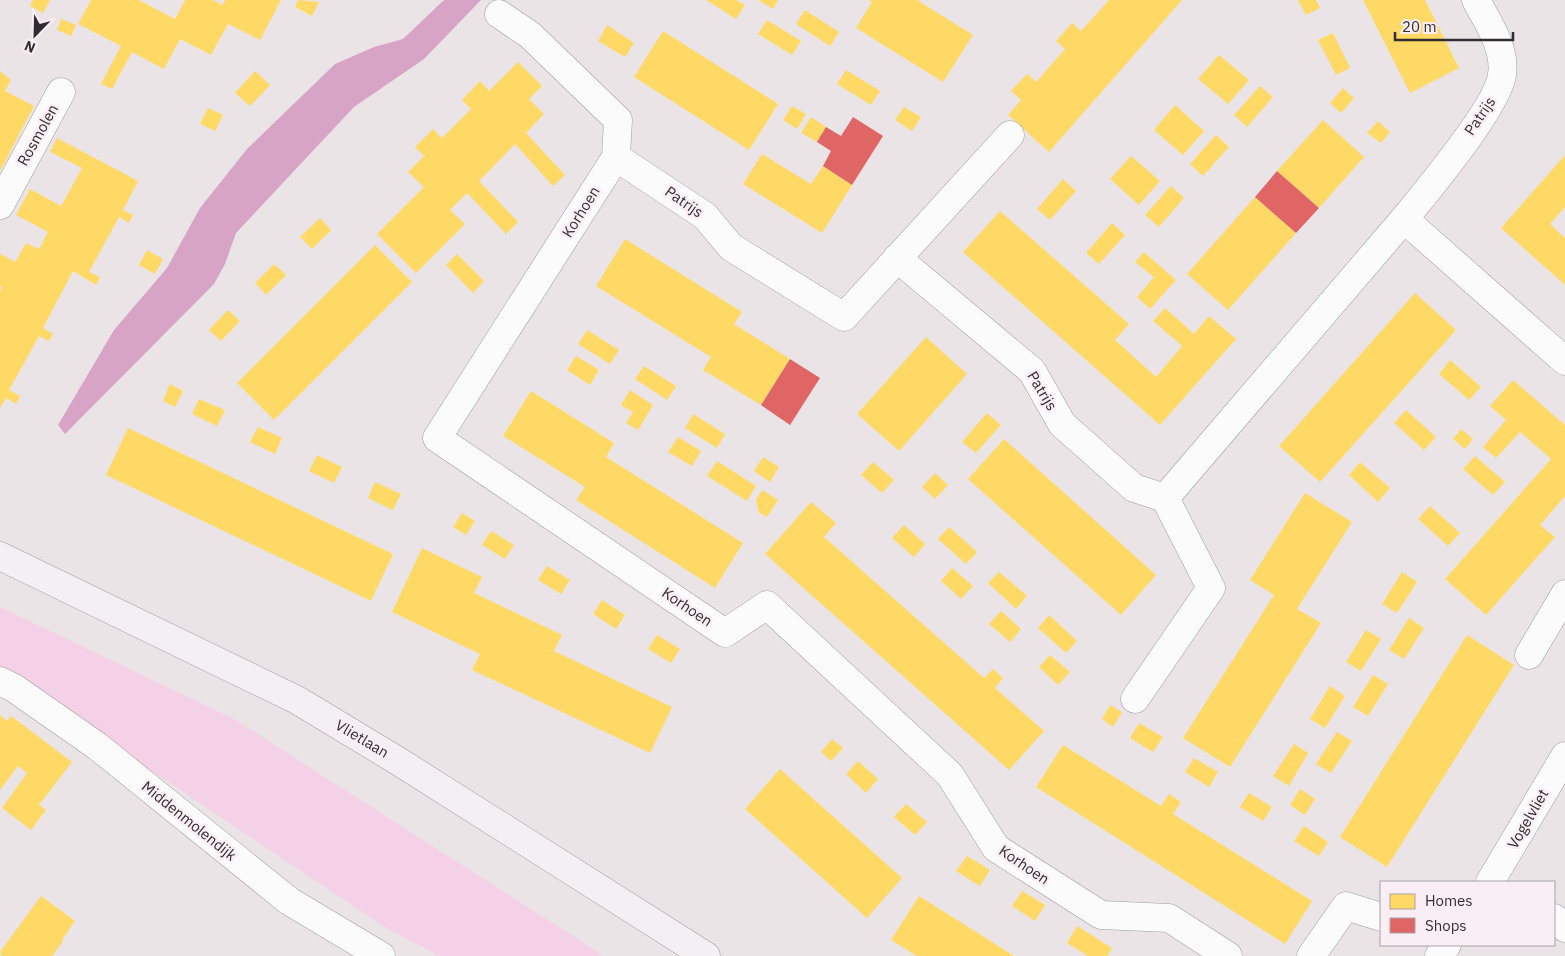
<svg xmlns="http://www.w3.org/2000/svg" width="1565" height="956" font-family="'IBM Plex Sans',sans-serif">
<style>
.green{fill:#f4d1e6}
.water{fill:#d7a4c5}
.homes{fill:#ffd966}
.shops{fill:#e06666}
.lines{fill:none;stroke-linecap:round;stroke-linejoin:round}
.street-casing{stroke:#a09b9e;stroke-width:29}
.secondary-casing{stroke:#a09b9e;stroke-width:29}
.street{stroke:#fcfbfb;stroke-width:28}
.secondary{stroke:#f3eff2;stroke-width:28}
.labels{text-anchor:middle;stroke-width:5;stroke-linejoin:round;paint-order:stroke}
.street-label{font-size:15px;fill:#322d30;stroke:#faeef5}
</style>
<rect width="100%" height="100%" fill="#eae4e7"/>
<!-- green -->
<path class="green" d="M0 607 234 719 604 956H440L386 928 0 669Z"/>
<!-- water -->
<path class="water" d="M444 0H481L424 59 354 107 236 233 225 264 214 284 65 434 58 425 114 330 167 268 200 208 247 149 335 64 374 47 403 39Z"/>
<!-- homes -->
<path class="homes" d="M33 0H50L43 13 30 6Z
M91 0H139L175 19 185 0H213L222 5 225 0H281L260 40 228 24 211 55 180 39 164 69 132 52 112 89 101 84 121 46 78 24Z
M298 0 319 2 312 16 295 7Z
M706 0H736L745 5 736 19Z
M758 0H778L773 9Z
M868 0H917L973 35 943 82 856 28 872 2Z
M1109 0H1182L1049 152 1008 115 1021 100 1011 91 1027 74 1036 82 1065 49 1056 41 1072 23 1081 31Z
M1298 0H1316L1320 8 1306 15Z
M1363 0H1425L1459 68 1410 93Z
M805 10 839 32 830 46 796 24Z
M61 19 76 25 71 36 57 30Z
M767 20 801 41 792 55 758 34Z
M607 25 634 43 625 57 598 41Z
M663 31 778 104 749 150 634 77Z
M1333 33 1350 68 1336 75 1318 40Z
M1219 55 1249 80 1228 104 1198 79Z
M518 62 542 86 529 99 544 114 526 133 565 175 553 186 515 144 479 181 518 222 506 234 467 193 450 210 465 224 416 273 377 234 424 187 408 172 424 156 415 147 433 129 442 138 471 109 462 100 480 81 489 91Z
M846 70 880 91 871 105 837 84Z
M0 71 11 80 5 91 34 106 0 171Z
M255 71 270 85 250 106 235 93Z
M1260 86 1273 97 1247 127 1234 115Z
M1343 88 1354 98 1341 113 1330 103Z
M1175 105 1204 131 1183 155 1154 130Z
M792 106 806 114 797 129 783 120Z
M904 107 921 117 912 131 895 120Z
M208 108 223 115 215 131 200 124Z
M811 117 826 127 817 142 801 133Z
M1323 120 1364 157 1319 208 1277 171Z
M1378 121 1390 132 1381 143 1367 133Z
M1216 135 1229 147 1203 176 1190 164Z
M57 138 138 181 123 210 133 215 129 223 119 217 89 272 100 277 96 285 73 271 43 328 53 334 49 341 39 336 9 390 20 396 16 404 6 398 0 408V291L2 287 0 286V254L15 262 26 243 39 249 48 232 16 215 30 189 61 206 82 168 50 152Z
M762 154 811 184 823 166 852 185 822 233 743 184Z
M1565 155V207L1550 224 1565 238V285L1501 228Z
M1131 156 1160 181 1139 205 1110 179Z
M1063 179 1076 191 1050 220 1037 209Z
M1171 186 1184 198 1159 227 1145 215Z
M1255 197 1296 233 1228 310 1187 274Z
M1000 211 1129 324 1115 340 1156 377 1182 346 1153 321 1165 308 1194 334 1209 316 1236 339 1160 425 963 252Z
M320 218 331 230 312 249 300 237Z
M1112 223 1125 235 1099 264 1086 253Z
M625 239 742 312 734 324 790 359 761 405 703 370 711 357 596 286Z
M375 245 412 282 274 420 237 383Z
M147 250 163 259 155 274 139 265Z
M1144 252 1176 280 1150 309 1137 297 1154 277 1135 262Z
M457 254 484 281 473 293 446 265Z
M274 264 286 275 266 295 255 283Z
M1415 293 1456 330 1320 482 1279 446Z
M228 310 240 321 221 341 209 330Z
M587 330 619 350 610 364 578 344Z
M926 337 967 374 899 451 857 414Z
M576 356 599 370 590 385 567 370Z
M1450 360 1481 387 1469 400 1439 374Z
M644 366 676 386 667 400 635 379Z
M1513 380 1565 425V496L1540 525 1555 537 1486 615 1445 579 1551 459 1520 432 1496 458 1483 447 1506 420 1490 406Z
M170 384 183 391 175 407 163 401Z
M630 390 653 405 638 430 626 423 633 412 621 405Z
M531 391 614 443 606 457 743 543 715 588 576 500 585 487 503 436Z
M199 399 225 410 217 426 192 414Z
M1406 410 1436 437 1424 450 1394 423Z
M987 413 1001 425 976 453 962 442Z
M693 414 725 434 717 448 685 428Z
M258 427 282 438 275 454 250 442Z
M128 428 393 554 371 601 106 475Z
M1461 429 1473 439 1465 449 1453 439Z
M678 437 701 451 692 466 668 452Z
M1004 439 1156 575 1121 615 968 479Z
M317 455 342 467 334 483 309 471Z
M1475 456 1505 482 1493 495 1463 469Z
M763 457 779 467 770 482 754 471Z
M717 461 756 486 747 501 707 476Z
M873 462 894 480 882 493 861 475Z
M1360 462 1390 488 1378 502 1349 475Z
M935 473 948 485 935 499 922 487Z
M375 482 401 494 393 510 368 498Z
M762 490 778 500 767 517 759 513 756 500Z
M1305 493 1352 522 1297 609 1321 623 1230 767 1183 738 1274 595 1250 580Z
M811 502 836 523 824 537 984 678 993 669 1003 678 995 688 1044 731 1009 770 765 554Z
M1430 506 1460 533 1448 546 1418 519Z
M462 513 475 521 466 535 453 527Z
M904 525 925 544 914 557 892 538Z
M949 527 977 552 966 564 938 539Z
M491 531 514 545 505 559 482 545Z
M422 548 482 577 474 593 562 635 554 651 672 707 650 753 472 670 480 654 392 612Z
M547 566 570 580 561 594 538 580Z
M952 568 973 586 961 599 941 581Z
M999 572 1027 596 1016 609 988 583Z
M1402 572 1417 582 1397 613 1382 604Z
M602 600 625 615 616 629 593 614Z
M1001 611 1021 629 1010 642 989 624Z
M1049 615 1077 641 1066 653 1038 628Z
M1409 618 1424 628 1404 659 1389 650Z
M1366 630 1381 639 1361 671 1346 662Z
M657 635 680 649 671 663 648 649Z
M1467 635 1514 665 1387 867 1340 837Z
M1050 655 1070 672 1058 685 1039 667Z
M1373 675 1388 684 1368 716 1353 707Z
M1330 686 1345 696 1325 728 1310 719Z
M1110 705 1122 712 1113 727 1102 719Z
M0 715 7 721 11 716 72 762 39 805 46 810 31 830 2 808 27 773 18 766 0 790Z
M1139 723 1163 737 1153 752 1130 738Z
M1337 732 1352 741 1331 773 1316 764Z
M832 739 843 748 831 761 821 752Z
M1294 744 1308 753 1289 786 1273 776Z
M1063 745 1161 806 1169 794 1181 802 1173 814 1312 901 1285 944 1036 787Z
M1194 758 1218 772 1209 787 1185 772Z
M858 761 878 779 866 793 846 774Z
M780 769 902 878 867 918 745 809Z
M1300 789 1315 799 1305 815 1290 805Z
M1249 793 1272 807 1263 821 1240 807Z
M906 804 927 822 915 835 894 817Z
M1304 826 1328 842 1319 856 1294 841Z
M967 856 990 870 980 886 956 871Z
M1022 891 1045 905 1035 921 1012 906Z
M41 896 75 921 62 940 63 941 52 956H2L0 952Z
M919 896 973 930 1014 956H917L891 940Z
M1077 926 1112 948 1107 956H1088L1067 943Z"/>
<!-- shops -->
<path class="shops" d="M853 117 883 136 852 185 823 166 831 151 817 142 826 127 841 136Z
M1277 171 1319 208 1296 233 1255 197Z
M790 359 820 378 790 425 761 405Z"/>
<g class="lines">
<!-- street casing -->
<g class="street-casing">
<path id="street" d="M499 14 530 35 618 120 616 157 705 216 731 247 844 317 1010 135
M616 157 437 438 725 633 767 605 950 775 996 848 1101 915 1169 918 1228 956
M0 205 61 92
M1404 219C1427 191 1498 106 1502 75 1506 48 1488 23 1476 0
M897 258 1032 371 1062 424 1134 488 1165 498 1211 588 1135 699
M1165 498 1404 219 1565 361
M1529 655 1565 594
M0 681 14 688 97 746 289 901 381 956
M1490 882 1565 756
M1554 918 1565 928
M1311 956 1346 906 1381 917
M1439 956 1447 945"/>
</g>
<!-- secondary casing -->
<g class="secondary-casing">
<path id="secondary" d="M0 556 297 700 398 761 706 956"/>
</g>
<!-- street -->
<use href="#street" class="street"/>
<!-- secondary -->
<use href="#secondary" class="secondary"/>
</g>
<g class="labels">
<!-- street labels -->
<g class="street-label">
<text transform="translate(1480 116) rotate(-56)" y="5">Patrijs</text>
<text transform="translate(38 135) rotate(-61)" y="5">Rosmolen</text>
<text transform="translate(684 202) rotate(35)" y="5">Patrijs</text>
<text transform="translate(581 212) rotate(-58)" y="5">Korhoen</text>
<text transform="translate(1042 391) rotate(59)" y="5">Patrijs</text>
<text transform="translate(687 607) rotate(34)" y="5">Korhoen</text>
<text transform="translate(362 739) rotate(31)" y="5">Vlietlaan</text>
<text transform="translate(1528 819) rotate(-60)" y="5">Vogelvliet</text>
<text transform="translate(189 821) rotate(39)" y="5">Middenmolendijk</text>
<text transform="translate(1024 865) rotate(34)" y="5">Korhoen</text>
</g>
</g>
<!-- legend -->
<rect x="1380" y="881" width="175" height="65" fill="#faeef5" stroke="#aaa1a6"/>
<rect x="1390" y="894" width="25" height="15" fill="#ffd966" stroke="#aaa1a6"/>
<text x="1425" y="906" font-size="15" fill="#322d30">Homes</text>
<rect x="1390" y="918" width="25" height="15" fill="#e06666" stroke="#aaa1a6"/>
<text x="1425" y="931" font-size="15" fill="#322d30">Shops</text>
<!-- north arrow -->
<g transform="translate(35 35) rotate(203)" stroke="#faeef5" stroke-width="4" paint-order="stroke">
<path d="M0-4L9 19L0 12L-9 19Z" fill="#322d30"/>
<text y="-8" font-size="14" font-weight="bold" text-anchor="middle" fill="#322d30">N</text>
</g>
<!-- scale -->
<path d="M1395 32v8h118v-8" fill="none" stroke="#322d30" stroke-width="2.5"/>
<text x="1402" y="32" font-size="15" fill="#322d30" stroke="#faeef5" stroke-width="4" paint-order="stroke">20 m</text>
</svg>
